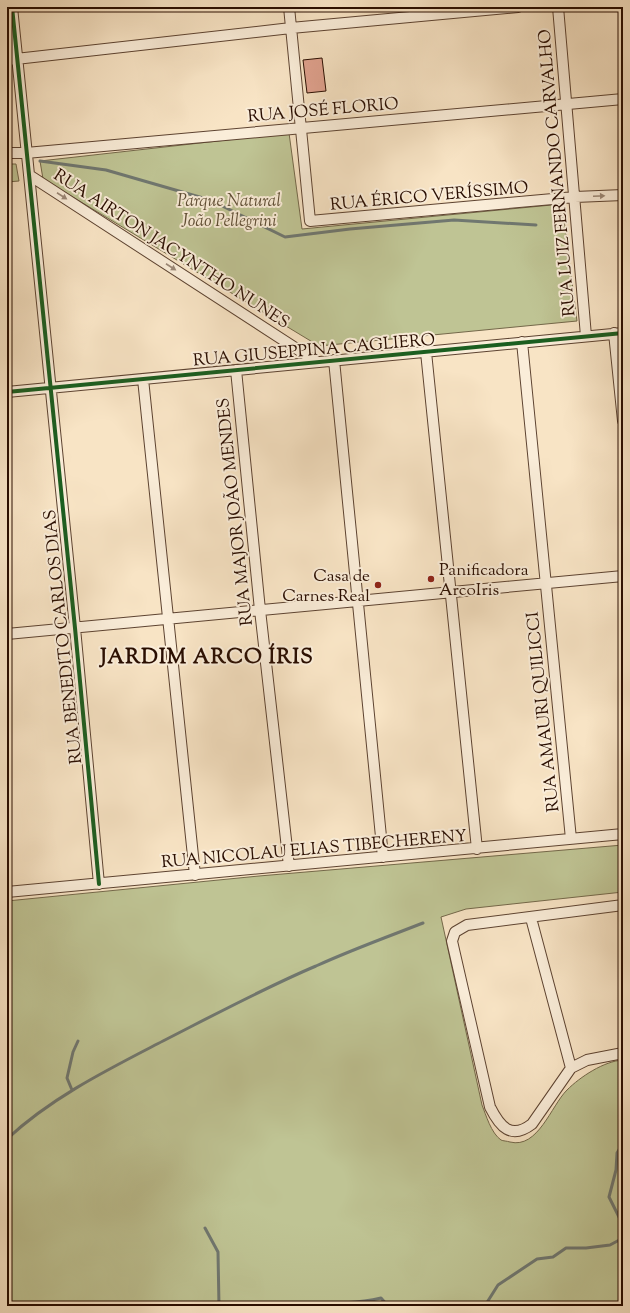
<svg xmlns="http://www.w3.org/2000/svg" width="630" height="1313" font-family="'Sorts Mill Goudy',serif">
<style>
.green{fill:#bfc494;stroke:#74684a}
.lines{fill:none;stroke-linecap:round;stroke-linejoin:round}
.stream{stroke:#707770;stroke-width:3}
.building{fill:#e1a28f;stroke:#290d00}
.minor-casing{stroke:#5d4331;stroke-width:12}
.minor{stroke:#faedd9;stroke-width:10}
.cycleway-casing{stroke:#faedd9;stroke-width:6}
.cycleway{stroke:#1b5e20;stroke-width:4}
.oneway{fill:#9c8877}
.poi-dot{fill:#8f2418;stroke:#faedd9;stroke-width:1.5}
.labels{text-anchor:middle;stroke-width:4;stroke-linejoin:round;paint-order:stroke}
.street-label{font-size:17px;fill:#290d00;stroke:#faedd9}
.park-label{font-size:17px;font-style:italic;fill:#5e4d34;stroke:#faedd9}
.poi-label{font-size:17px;fill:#290d00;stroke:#faedd9;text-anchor:start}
.district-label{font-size:21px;font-weight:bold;letter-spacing:1px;fill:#290d00;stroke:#faedd9}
</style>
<rect width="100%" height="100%" fill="#f8e4c5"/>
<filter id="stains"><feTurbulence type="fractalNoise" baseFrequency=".005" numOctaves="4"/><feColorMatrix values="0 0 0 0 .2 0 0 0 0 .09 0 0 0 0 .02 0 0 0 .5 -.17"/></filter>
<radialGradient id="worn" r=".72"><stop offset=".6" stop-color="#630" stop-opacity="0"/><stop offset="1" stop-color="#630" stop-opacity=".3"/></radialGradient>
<!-- green -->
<path class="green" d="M289 133 302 229 562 204 577 321 319 346 43 179 40 161Z
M7 164H16L19 181 7 182Z
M623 845V892L466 909 441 917 482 1105C486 1115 491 1133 501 1140 503 1141 507 1141 510 1142 538 1149 551 1106 567 1090 580 1077 604 1061 623 1060V1306H7V901L259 876Z"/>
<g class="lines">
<!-- stream -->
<path class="stream" d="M40 161 106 170 210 200 285 237 350 229 454 220 536 225
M72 1090 67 1078 73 1052 78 1041
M623 1115 621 1122 623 1140
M7 1139C52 1097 109 1069 163 1041 214 1015 264 988 316 966 351 950 387 937 423 923
M623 1143 617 1153 616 1170 609 1197 623 1225
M205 1228 218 1252 219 1306
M249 1306C293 1299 338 1308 381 1298L388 1306
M483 1306 486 1304 498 1285 537 1259 553 1257 566 1248H586L610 1245 623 1238"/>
</g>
<!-- building -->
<path class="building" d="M322 58 326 91 307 93 303 60Z"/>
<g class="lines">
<!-- minor casing -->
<g class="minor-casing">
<path id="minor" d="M12 7 75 628 99 884
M289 7 310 221 575 197 623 195
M558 7 586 336
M7 60 291 28 518 7
M7 153H26L623 99
M29 175 317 362
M614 333 623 421
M522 342 571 839
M426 352 477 849
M334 360 383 857
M236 370 260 610 289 866
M143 379 195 875
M7 392 623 333
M7 634 623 576
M7 892 623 834
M623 905 467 925 455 932 452 941 490 1107C500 1127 511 1140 532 1124L571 1068 587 1060 623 1053
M531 918 571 1068"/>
</g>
<!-- minor -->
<use href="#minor" class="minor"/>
<!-- cycleway casing -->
<g class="cycleway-casing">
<path id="cycleway" d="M12 7 75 628 99 884
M7 392 623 333"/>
</g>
<!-- cycleway -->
<use href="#cycleway" class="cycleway"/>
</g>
<!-- one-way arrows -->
<defs><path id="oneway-solid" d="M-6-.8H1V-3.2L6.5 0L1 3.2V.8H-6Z"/></defs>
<g class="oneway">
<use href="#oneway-solid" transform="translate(62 196) rotate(33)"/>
<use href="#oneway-solid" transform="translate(599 196) rotate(-3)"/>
<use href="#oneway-solid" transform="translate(171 267) rotate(33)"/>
</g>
<!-- markers -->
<g class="poi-dot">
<circle cx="431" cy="579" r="4"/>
<circle cx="378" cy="585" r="4"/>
</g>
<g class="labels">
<!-- street labels -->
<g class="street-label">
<text transform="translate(323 109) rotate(-5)" y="6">RUA JOSÉ FLORIO</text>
<text transform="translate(556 173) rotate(-95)" y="6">RUA LUIZ FERNANDO CARVALHO</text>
<text transform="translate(429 195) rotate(-5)" y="6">RUA ÉRICO VERÍSSIMO</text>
<text transform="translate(172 248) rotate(33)" y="6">RUA AIRTON JACYNTHO NUNES</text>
<text transform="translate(314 349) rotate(-5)" y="6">RUA GIUSEPPINA CAGLIERO</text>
<text transform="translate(234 512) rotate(-96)" y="6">RUA MAJOR JOÃO MENDES</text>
<text transform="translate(62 637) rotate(-96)" y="6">RUA BENEDITO CARLOS DIAS</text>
<text transform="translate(542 712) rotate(-96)" y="6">RUA AMAURI QUILICCI</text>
<text transform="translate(314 848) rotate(-5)" y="6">RUA NICOLAU ELIAS TIBECHERENY</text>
</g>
<!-- park labels -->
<g class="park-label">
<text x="229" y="206">Parque Natural<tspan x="229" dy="20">João Pellegrini</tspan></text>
</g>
<!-- poi labels -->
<g class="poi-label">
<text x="439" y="575">Panificadora<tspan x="439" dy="20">ArcoIris</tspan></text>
<text x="370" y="581" text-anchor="end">Casa de<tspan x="370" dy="20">Carnes Real</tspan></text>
</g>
<!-- district labels -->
<g class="district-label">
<text x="207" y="663">JARDIM ARCO ÍRIS</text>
</g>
</g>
<!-- margin -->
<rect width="630" height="1313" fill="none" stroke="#f8e4c5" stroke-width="24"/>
<rect x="8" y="8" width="614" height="1297" fill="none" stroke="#290d00" stroke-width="2"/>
<rect x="12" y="12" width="606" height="1289" fill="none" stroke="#290d00"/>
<rect width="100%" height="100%" filter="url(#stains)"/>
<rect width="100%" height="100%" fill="url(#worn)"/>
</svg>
